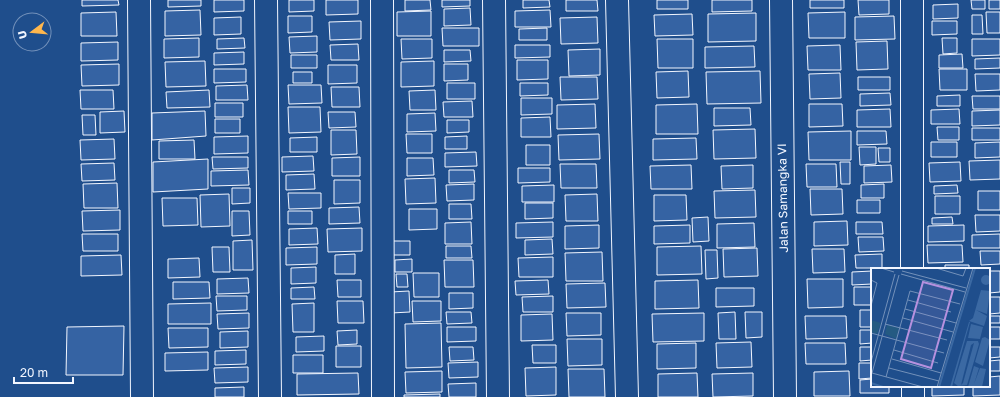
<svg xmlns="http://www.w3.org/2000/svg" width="1000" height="397" font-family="'Golos Text',sans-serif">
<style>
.building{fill:#3563a3;stroke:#f2f6ff}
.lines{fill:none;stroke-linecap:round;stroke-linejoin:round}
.minor-casing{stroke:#f2f6ff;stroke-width:24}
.minor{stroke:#1f4e8c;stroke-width:22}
.labels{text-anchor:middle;stroke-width:3;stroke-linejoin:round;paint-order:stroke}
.street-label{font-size:12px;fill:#f2f6ff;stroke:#1f4e8c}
.inset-river{fill:none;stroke:#3b69a3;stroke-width:2}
.inset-road{fill:none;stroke:#7391ba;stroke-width:1}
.view{fill:#b691df;fill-opacity:0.15;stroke:#b691df;stroke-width:2}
.inset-edge{fill:none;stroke:#f2f6ff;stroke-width:2}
</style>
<rect width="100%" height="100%" fill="#1f4e8c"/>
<!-- building -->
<path class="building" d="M82 0H118L119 5 82 6Z
M168 0H201V6L168 7Z
M214 0H244V11L214 12Z
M289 0H314V11L289 12Z
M326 0H358V14L326 15Z
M405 0H430L431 10 405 11Z
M442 0H470V6L442 7Z
M523 0H549L550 7 523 8Z
M566 0H597L598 11H566Z
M657 0H688V9H657Z
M712 0H752V11L712 12Z
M810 0H844V8H810Z
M858 0H889V14L859 15Z
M971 0H985V9H972Z
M989 0H1000V9H989Z
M958 4V18L933 19V5Z
M470 8 471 25 444 26V9Z
M200 10 201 35 165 36V11Z
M550 10 551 27H515V11Z
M431 11V36H397V12Z
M116 12 117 36H81V13Z
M845 12V38H809L808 13Z
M986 12H1000V33H987Z
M756 13V41L708 42V14Z
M692 14 693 35 655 36 654 15Z
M972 15H982L983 34H972Z
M288 16H312V32L288 33Z
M894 16 895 39 855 40V17Z
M241 17V34L214 35V18Z
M597 17 598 43 561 44 560 18Z
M361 21V39L330 40 329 22Z
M932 21H957V34L932 35Z
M442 28H479V46H443Z
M547 28V40H519V29Z
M317 36V52L290 53 289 37Z
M199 38V57L164 58V39Z
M244 38 245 48 217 49V39Z
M942 38H957V53L943 54Z
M401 39H432V58L402 59Z
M657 39H693V68H658Z
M972 39H1000V55L972 56Z
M887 41 888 69 857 70 856 42Z
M118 42V60L81 61V43Z
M358 44 359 60H331L330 45Z
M515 45H550V57L515 58Z
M840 45 841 70H808L807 46Z
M754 46 755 67 705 68V47Z
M600 49V75L569 76 568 50Z
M444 50H470L471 61 444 62Z
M244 52V64L214 65V53Z
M962 54 963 68H939V55Z
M291 55H317V68H291Z
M1000 58V68L975 69V59Z
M517 60H548V79L517 80Z
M205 61 206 86 166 87 165 62Z
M434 61V86L401 87V62Z
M119 64V85L82 86 81 65Z
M444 64H468V80L444 81Z
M328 65H357V83L328 84Z
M214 69H246V82L214 83Z
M939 69H967V90H940Z
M688 71 689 97 657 98 656 72Z
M760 71 761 103 707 104 706 72Z
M293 72H312V83H293Z
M840 73 841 98 810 99 809 74Z
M975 74H1000V90L976 91Z
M560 77H597L598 99 561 100Z
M858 77H890V90H858Z
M447 83H475V99H447Z
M520 83H548V95L520 96Z
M247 85 248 100H216V86Z
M288 85H321L322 103 289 104Z
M331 87H359L360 107H332Z
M80 90H113L114 109H81Z
M209 90 210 107 167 108 166 92Z
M435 90 436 110H410L409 91Z
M890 93 891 105 860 106V94Z
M960 95V106H937V96Z
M972 96H1000V109H973Z
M521 98H552V114L521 115Z
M472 101 473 117H444L443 102Z
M215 103H243V117H215Z
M595 104 596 128 557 129V105Z
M697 104 698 134H656V105Z
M809 104H842L843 126 809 127Z
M288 107H320L321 132 289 133Z
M714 108H750L751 125 714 126Z
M890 109 891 127H857V110Z
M959 109 960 124H931V110Z
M1000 110V125L972 126V111Z
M124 111 125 132 100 133V112Z
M205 111 206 136 152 140V113Z
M328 112H355L356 127 329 128Z
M435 113 436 131 407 132V114Z
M82 115H95L96 135H83Z
M550 117 551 137H521V118Z
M215 119H240V133H215Z
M447 120H469V132L447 133Z
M937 127H959V140H938Z
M972 128H1000V140H972Z
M755 129 756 158 714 159 713 130Z
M331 130H356L357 154 331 155Z
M851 131V160H809L808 132Z
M857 131H886L887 144 857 145Z
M406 134H432V153H407Z
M599 134 600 159 559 160 558 135Z
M248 136V153L214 154V137Z
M467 136V149H445V137Z
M317 137V152H290V138Z
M696 138 697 159 653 160V139Z
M114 139 115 159 81 160 80 140Z
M194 140 195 159H159V141Z
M931 142H957V157H931Z
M1000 142V157L975 158V143Z
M526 145H550V165H526Z
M859 147H876V164L860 165Z
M878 148H890V162H879Z
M476 152 477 166 445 167V153Z
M313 156 314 171 282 172V157Z
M212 157H248V168L213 169Z
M360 157V176H332V158Z
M407 158H433L434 175 407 176Z
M208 159V189L153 192V162Z
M1000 160V179L970 180 969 161Z
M840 162H850V184H841Z
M960 162 961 181 930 182 929 163Z
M114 163 115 180 82 181 81 164Z
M560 164H596L597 188H561Z
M806 164H836L837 187H807Z
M691 165 692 189H651L650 166Z
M753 165V188L722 189 721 166Z
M891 165 892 182 864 183V166Z
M518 168H550V182L518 183Z
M248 170 249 185 211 186V171Z
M449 170H474L475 182 449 183Z
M314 174 315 189 286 190V175Z
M435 178 436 203 406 204 405 179Z
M334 180H360V203L334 204Z
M117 183 118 208H84L83 184Z
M474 184V200L447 201 446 185Z
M884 184V198H861V185Z
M554 185V202H522V186Z
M957 185 958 193 934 194V186Z
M232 188H250V203L232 204Z
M810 189H842L843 214 811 215Z
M755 190 756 217 715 218 714 191Z
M978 191H1000V210H978Z
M288 193H321V208L289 209Z
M229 194 230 226 201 227 200 195Z
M597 194 598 221H566L565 195Z
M654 195H686L687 220 654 221Z
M935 196H960V214H935Z
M162 198H197L198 225 163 226Z
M857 200H880V213H857Z
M525 203H553V218L525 219Z
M449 204H471L472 219H449Z
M359 207 360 223 329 224V208Z
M409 209H437V229L409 230Z
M120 210V230L83 231 82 211Z
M232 211H249L250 235 232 236Z
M288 211H312V224H288Z
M975 215H1000V231L976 232Z
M708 217 709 241 693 242 692 218Z
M952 217 953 224H932V218Z
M847 221 848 245 814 246V222Z
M471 222 472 244H445V223Z
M553 222V237L516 238V223Z
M856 222H882L883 234H856Z
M754 223 755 247 717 248V224Z
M599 225V248L565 249V226Z
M690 225V243L654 244V226Z
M964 225V241L928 242V226Z
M317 228 318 244 289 245V229Z
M362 228V251L328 252 327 229Z
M82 234H118V251H83Z
M1000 234V248H972V235Z
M858 237H883L884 251 859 252Z
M552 239 553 254 525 255V240Z
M252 240 253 270H233V241Z
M389 241H410V255H390Z
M927 245H962L963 262 928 263Z
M446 246H471L472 258H446Z
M701 246 702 274 657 275V247Z
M212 247H229L230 272H213Z
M317 247V264L286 265V248Z
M757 248 758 276 724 277 723 249Z
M812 249H844L845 272 813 273Z
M705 250H717L718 278 706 279Z
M980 251H1000V264L981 265Z
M602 252 603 281H566L565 253Z
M355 254V274H335V255Z
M882 254V268H856L855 255Z
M121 255 122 275 81 276V256Z
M553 257V277H519L518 258Z
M199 258 200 277 168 278V259Z
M412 259V272H395V260Z
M444 260H473L474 287H445Z
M945 265H969V269H945Z
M316 267V283L291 284V268Z
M872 271V284L852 285V272Z
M989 271H1000V292L989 293Z
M413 273H439V297H414Z
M396 274H407L408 287H397Z
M248 278 249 293 217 294V279Z
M807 279H843V307L808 308Z
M337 280H361V297H338Z
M548 280 549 294 516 295 515 281Z
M698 280 699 308 655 309V281Z
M173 282H209L210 298 173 299Z
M605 283 606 307 567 308 566 284Z
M314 287 315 299H291V288Z
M854 287H872V305H854Z
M716 288H754V306L716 307Z
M409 291 410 312 391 313 390 292Z
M449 293H473V308L449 309Z
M216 296H247V310L217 311Z
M553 296V312H523L522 297Z
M989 297H1000V313L989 314Z
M337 301H363L364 323H338Z
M412 301H441V321L413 322Z
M211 303V324H168V304Z
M314 303V332H293L292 304Z
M860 310H872V327H860Z
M446 312H471L472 323 447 324Z
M735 312 736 339H719L718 313Z
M745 312H762V337L746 338Z
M249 313V328L218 329 217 314Z
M566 313H601V335L567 336Z
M704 313V341L653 342 652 314Z
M552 314 553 340 521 341V315Z
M805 316H846L847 338 806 339Z
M989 316H1000V323H989Z
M441 323 442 367 406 368 405 324Z
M124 326 123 375H66L67 327Z
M447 327H476V341L447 342Z
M989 327H1000V339H989Z
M168 328H208V347L169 348Z
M357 330V344L338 345 337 331Z
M860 330H872V343L860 344Z
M248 331V347L220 348V332Z
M324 336V351L296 352V337Z
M567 339H602V365L568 366Z
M751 342 752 367 717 368 716 343Z
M696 343V368L657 369V344Z
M805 343H845L846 364H806Z
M532 345H556V363H533Z
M336 346H361V367H336Z
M449 347H473L474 360 450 361Z
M860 347H872V360L860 361Z
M989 347H1000V357L989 358Z
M246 350V364L215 365V351Z
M208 352V370L165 371V353Z
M293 355H323V373H293Z
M1000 360V371H989V361Z
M478 362V377L449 378 448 363Z
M859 363H872V378L859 379Z
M248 367V382L215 383 214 368Z
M556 367V395L526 396 525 368Z
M568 369H604L605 397H569Z
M442 371V392L406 393 405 372Z
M849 371 850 396H814V372Z
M358 373 359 394 297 395V374Z
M697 373 698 397H658V374Z
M753 373V396L713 397 712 374Z
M1000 376V395L973 396V386H989V377Z
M872 379V386H889V393H860V380Z
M476 383V397H449L448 384Z
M932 386H964V395L932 396Z
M244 387V397H215V388Z
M440 394V397H404V395Z"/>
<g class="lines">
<!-- minor casing -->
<g class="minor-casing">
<path id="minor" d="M139 0 142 397
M266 0 270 397
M382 0 383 397
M494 0 498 397
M617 0 627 397
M781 0 785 397
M912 0V269
M913 386V397"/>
</g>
<!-- minor -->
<use href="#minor" class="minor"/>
</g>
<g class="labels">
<!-- street labels -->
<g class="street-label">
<text transform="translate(783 198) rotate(-91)" y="4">Jalan Samangka VI</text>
</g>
</g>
<!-- overview -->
<g transform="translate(871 268)">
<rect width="119" height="119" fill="#1f4e8c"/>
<path d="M0 52 10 55 6 66 0 64ZM16 57 28 60 25 71 14 66Z" fill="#245a82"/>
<path d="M110 12a5 5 0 1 1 10 0a5 5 0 1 1-10 0ZM110 22 119 23 116 46 105 42 116 48 113 58 98 53 102 50ZM99 54 81 119H79L98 54ZM100 56 112 59 109 71 97 70ZM114 69 119 72 112 98 104 94 111 70ZM96 73H107L108 76 96 117 87 118 83 115ZM103 75 92 115 90 117 100 77ZM103 98 108 100 103 116 109 100 115 101 111 119H97Z" fill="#3b69a3" fill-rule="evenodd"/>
<path class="inset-river" d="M0 115 12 119M68 119 104 0"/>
<path class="inset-road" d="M10 0 23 4M65 0 92 8 95 0M31 3 95 20M30 6 94 24M0 12 6 15 0 38M37 32 80 44M34 41 85 55M32 50 82 64M14 56 76 72M0 65 73 85M23 82 67 95M21 91 70 105M0 94 24 6M18 100 68 113M1 105 28 7M1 105 52 119M15 109 39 23 89 36M66 119 102 0"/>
<path class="view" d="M52 14 82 22 60 100 30 91Z"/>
<rect width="119" height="119" class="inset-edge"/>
</g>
<!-- north arrow -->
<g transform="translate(32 32) rotate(254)"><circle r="19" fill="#1f4e8c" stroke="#7391ba"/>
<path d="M0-3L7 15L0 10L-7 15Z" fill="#ffb74d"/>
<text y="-6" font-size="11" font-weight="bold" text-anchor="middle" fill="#f2f6ff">U</text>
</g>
<!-- scale -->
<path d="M14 377v6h59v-6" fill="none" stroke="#f2f6ff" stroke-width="2"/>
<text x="20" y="377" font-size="12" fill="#f2f6ff" stroke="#1f4e8c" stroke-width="3" paint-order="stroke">20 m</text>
</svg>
